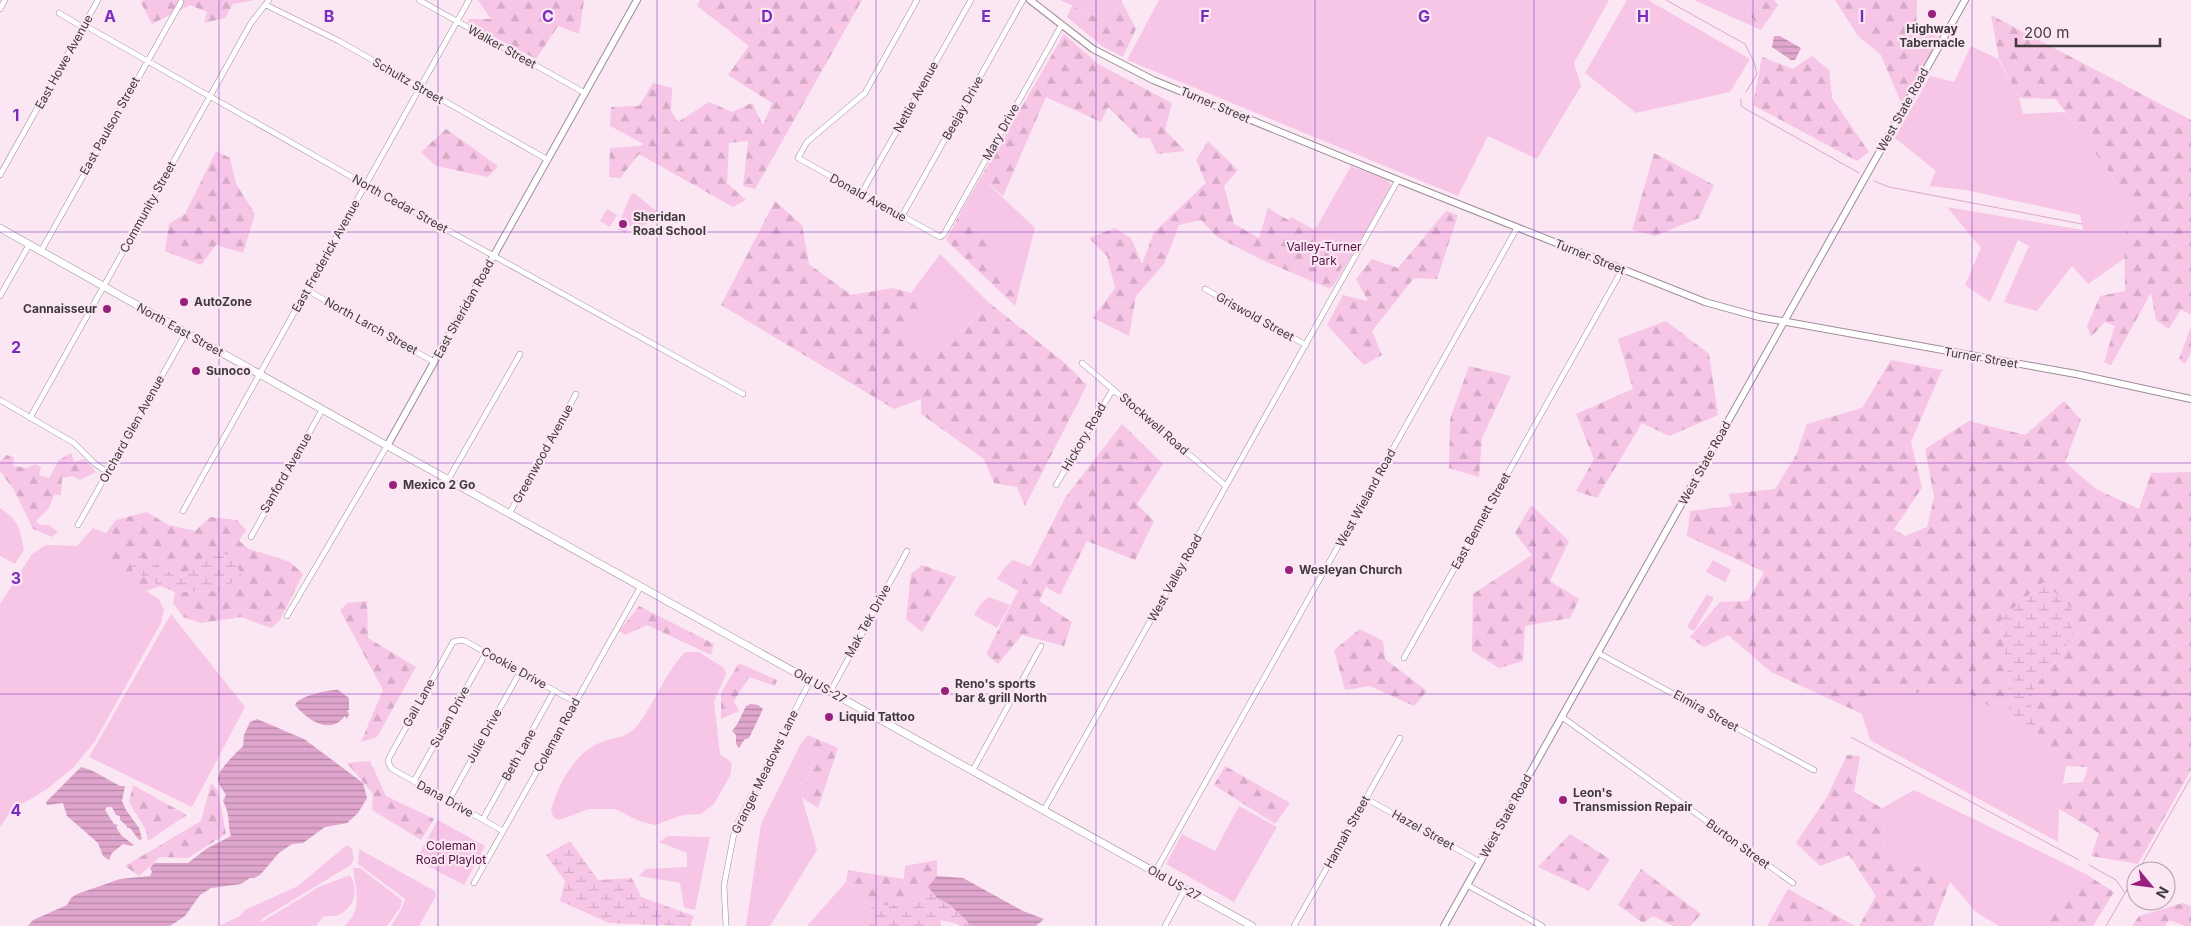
<svg xmlns="http://www.w3.org/2000/svg" width="2191" height="926" font-family="Inter,sans-serif">
<style>
.green{fill:#f7c5e6}
.forest{fill:url(#forest-firs)}
.wetland{fill:url(#wetland-marsh)}
.water{fill:url(#water-rules)}
.lines{fill:none;stroke-linecap:round;stroke-linejoin:round}
.stream{stroke:#dfa5cc;stroke-width:1}
.minor-casing{stroke:#9d8d97;stroke-width:6}
.tertiary-casing{stroke:#9d8d97;stroke-width:8}
.secondary-casing{stroke:#9d8d97;stroke-width:8}
.minor{stroke:#fff;stroke-width:5}
.tertiary{stroke:#fff;stroke-width:6}
.secondary{stroke:#fff;stroke-width:7}
.grid{fill:none;stroke:#7b2cbf;stroke-width:1;stroke-opacity:0.55}
.poi-dot{fill:#98217d;stroke:#fae7f3;stroke-width:2}
.labels{text-anchor:middle;stroke-width:4.5;stroke-linejoin:round;paint-order:stroke}
.poi-label{font-size:12px;font-weight:bold;fill:#40393d;stroke:#fae7f3;text-anchor:start}
.street-label{font-size:12px;fill:#40393d;stroke:#fae7f3}
.park-label{font-size:12px;fill:#531144;stroke:#fae7f3}
.grid-label{font-size:16px;text-anchor:middle;font-weight:bold;fill:#7b2cbf;stroke:#fae7f3;stroke-width:4.5;stroke-linejoin:round;paint-order:stroke}
</style>
<defs>
<pattern id="forest-firs" width="22" height="20" patternUnits="userSpaceOnUse" patternTransform="scale(1.25)"><rect width="22" height="20" fill="#f7c5e6"/><path d="M5 1l3.5 6h-7zM16 11l3.5 6h-7z" fill="#d5aac6"/></pattern>
<pattern id="wetland-marsh" width="20" height="14" patternUnits="userSpaceOnUse" patternTransform="scale(1.25)"><rect width="20" height="14" fill="#f7c5e6"/><path d="M1 5h8M5 5V1M11 12h8M15 12V8" fill="none" stroke="#d5aac6"/></pattern>
<pattern id="water-rules" width="6" height="5" patternUnits="userSpaceOnUse" patternTransform="scale(1.25)"><rect width="6" height="5" fill="#dfa5cc"/><path d="M0 2.5h6" fill="none" stroke="#b687a7"/></pattern>
</defs>
<rect width="100%" height="100%" fill="#fae7f3"/>
<!-- green -->
<path class="green" d="M1060 0H1122L1123 4 1106 21Z
M1159 0H1609L1574 63 1581 86 1537 159 1488 136 1458 196 1127 60Z
M1627 0H1648L1750 59 1730 92 1636 113 1585 73Z
M1694 0H1740L1761 30Z
M1971 46 1998 59 2019 98 2023 114 2065 112 2133 205 2124 238V259L2088 284 2072 266 2037 311 2004 302 2029 246 2018 240 1990 302 1965 285 1981 248 1947 207 2083 230 2080 215 1966 190 1929 186 1936 171 1895 138 1930 76 1954 82Z
M1351 166 1387 180 1391 185 1390 190 1333 287 1271 252 1291 217 1315 230Z
M981 177 1035 228 1020 286 990 263 993 239 963 208Z
M634 193 659 213C648 227 638 229 621 224L628 228 625 234 618 229 621 224 619 223 631 194Z
M607 209 617 215 610 227 600 221Z
M940 254 988 302 954 342 923 359 906 329 924 297 911 293Z
M0 508C20 522 19 527 24 550L15 564 0 556Z
M93 528 106 533 114 573 158 598 164 609 161 623 95 741 74 767 47 789 11 811 0 827V604L32 554 46 545 77 546Z
M1013 560 1034 568 1020 592 997 579 1005 567Z
M1713 560 1731 570 1725 582 1706 572Z
M1707 594 1714 598 1694 631 1687 627Z
M989 597 1010 605 997 628 974 615 981 603Z
M171 614 245 707 192 807 89 757Z
M685 652H699L724 668 726 674 714 702 720 754 732 763 730 776 714 804 701 814 683 815 655 825 639 821 615 809H589L559 820 554 818 551 811C558 784 575 752 602 742 615 737 627 738 637 726 655 703 663 676 685 652Z
M1945 679 2013 721 2040 742 2066 766 2059 809 2058 842 1870 740 1862 714 1886 680 1918 693Z
M800 745 813 764 802 798 817 850 770 926H746L761 824Z
M1914 790 2084 873 2044 926H1999L1976 912 1950 882 1885 851 1882 808Z
M1239 806 1277 827 1234 902 1166 864 1182 834 1215 851Z
M438 820 485 846 464 885 416 860Z
M668 836 710 837 695 910 684 907 680 883 639 876 645 869 687 867V853L659 842Z
M347 845 352 849 354 859 351 865 263 918 260 923 319 887 350 875C359 890 355 908 338 915 334 917 328 915 323 917L316 926H219L240 916 245 910 298 886Z
M359 849 435 891 436 896 419 926H391L402 908 405 899 358 864Z
M353 868H360L402 900 400 908 387 926H344C363 910 356 891 353 868Z
M846 882 871 907 869 926H807Z"/>
<!-- forest -->
<path class="forest" d="M143 0H255L233 4 225 18 204 23 207 12 190 5 152 24 141 3Z
M478 0H584L579 34 558 26 536 59 468 23 469 19H491Z
M700 0H862L755 189 743 186 748 141 729 143 727 183 746 200 733 207 639 154 620 178 609 177 610 148 640 146 644 144 610 126 611 107 639 106 653 83 672 88 671 111 678 122 709 102 732 112 752 103 763 125 772 103 728 75 749 46 697 6Z
M1740 0H1774L1778 5 1761 30Z
M1835 0H1917L1916 37 1926 32 1941 38 1902 105 1881 55 1858 36Z
M1123 4 1136 29 1123 57 1102 46 1067 17 1072 6 1106 21Z
M1991 15 2191 120V315L2181 309 2169 329 2156 320 2151 293 2111 365 2104 362 2115 326 2105 322 2091 337 2087 326 2100 296 2125 291 2124 238 2133 205 2056 99 2019 98 1999 59Z
M1064 34 1098 64 1172 103 1165 130 1185 151 1157 154 1150 138H1139L1108 107 1101 122 1046 97 1003 196 981 177Z
M1812 56 1829 70 1832 98 1869 152 1857 161 1753 105 1762 57 1793 69Z
M446 129 498 166 488 177 436 166 421 152Z
M1208 141 1238 170 1224 186 1234 224 1259 238 1268 208 1348 255 1330 289 1262 260 1217 237 1201 220 1179 225 1164 264 1136 296 1129 336 1093 318 1115 288 1107 256 1089 238 1115 228 1131 238 1142 264 1154 232 1206 183 1196 160Z
M216 151 230 158 236 184 255 214 243 253 216 245 201 265 165 251 169 224 185 214Z
M1654 153 1714 185 1699 218 1655 236 1632 230Z
M775 201 802 225 809 264 851 295 893 288 925 297 906 329 923 359 954 342 988 302 1065 363 1087 385 1025 506 1017 487 994 483 984 459 921 414V399L894 409 721 305Z
M963 208 993 239 990 263 1020 286 1015 306 946 240Z
M1446 211 1458 215 1437 279 1414 278 1372 331 1382 355 1364 365 1327 325 1343 295 1368 301 1356 279 1372 259 1398 268Z
M1666 321 1709 354 1718 415 1669 436 1642 423 1597 498 1576 491 1594 459 1576 414 1633 389 1618 339Z
M2191 326V353L2185 364 2179 359Z
M1891 360 1942 370 1911 442 1922 488 1894 529 1905 536 1927 527 1934 497 1925 449 1969 421 2025 435 2064 401 2081 420 2065 462 2096 489 2139 509 2151 473 2191 472V770L2138 864 2091 856 2099 833 2059 809 2062 784 2083 782 2088 767 2066 766 2040 742 2029 695 2072 638 2044 582 2001 619 2013 721 1945 679 1918 693 1886 680 1862 714 1771 672 1728 635 1704 647 1690 637 1720 602 1748 601 1764 572 1687 536 1690 511 1732 506 1729 494 1775 489 1796 455 1807 424 1862 408Z
M1469 366 1511 376 1482 438 1479 477 1449 468 1450 419Z
M1122 424 1163 464 1137 504 1154 521 1135 560 1087 541 1060 595 1046 587 1039 601 1072 622 1064 646 1022 635 998 664 986 654 1065 498Z
M71 453 74 462 85 459 96 472 80 480 73 476 62 478 61 495H54L49 508 36 521 40 525H49L58 532 52 537 33 529 14 490 0 471V461L7 455 14 457 13 466 28 468 35 464 41 467 39 475 49 478 59 460Z
M1531 505 1569 541 1550 581 1579 599 1570 618 1525 626 1523 661 1499 668 1472 651 1473 594 1532 555 1515 533Z
M147 512 168 525 195 531 210 517 237 520 246 530 239 541 249 549 290 562 303 574 280 620 271 628 241 617 201 623 183 617 173 603 175 592 221 591 241 575 210 552 180 578 132 570 160 586 146 591 114 573 106 533 116 520Z
M922 565 956 577 922 632 906 619 911 574Z
M367 601 368 638 416 667 377 737 361 742 383 690 340 610 348 603Z
M639 606 714 644 711 655 647 625 625 635 619 631Z
M1360 629 1383 641 1385 659 1427 691 1414 706 1370 686 1345 690 1334 650Z
M739 663 777 680 775 686 749 677 734 701 739 711 721 719V693Z
M808 735 838 748 818 808 802 798 813 764 800 745Z
M1847 755 1860 756 1854 792 1882 808 1885 851 1950 882 1933 926H1859L1876 896 1849 855 1820 866 1796 843 1827 797Z
M370 761 386 796 434 819 421 840 372 810 373 794 347 763Z
M1225 766 1290 803 1275 824 1214 785Z
M211 783 218 791 226 834 188 858 160 857 139 876 125 866 201 821Z
M133 785 187 815 148 841 146 830 129 802Z
M1570 834 1610 859 1589 891 1538 867Z
M937 860V876L919 902 871 907 846 882 848 870 904 879 905 866Z
M1641 869 1701 914 1690 926H1673L1653 916 1643 923 1618 905Z
M2084 873 2114 892 2093 926H2044Z
M1788 889 1855 926H1767Z
M2183 903 2191 906V926H2185L2169 920 2165 926H2132L2139 916Z"/>
<!-- wetland -->
<path class="wetland" d="M210 552 231 555 242 575 221 591 175 592 160 586 132 570 133 553 180 578Z
M2044 582 2072 608V638L2029 695 2040 742 2013 721 2001 619Z
M570 841 598 880 632 878 641 897 694 916 690 926 609 923 560 901 565 881 546 855Z
M928 887 937 898 949 904 972 926H959L958 924 941 920 940 926H869L871 907 919 902Z"/>
<!-- water -->
<path class="water" d="M1774 36H1780L1801 48 1795 60H1791L1772 47Z
M338 690 349 698V710H347L349 714 347 719 345 716C329 736 308 720 295 705 298 696 328 690 338 690Z
M751 704 758 705 763 709 749 738 744 740 739 748 736 744V735L732 731C738 725 742 714 746 706Z
M257 719 304 739 363 783 367 798 358 813 347 823 325 827 303 843 292 844 279 853 260 875 254 878H250L241 884 211 888 200 895 185 916 170 926H28L33 920 67 905 71 898 77 894 120 879 150 876 152 872 150 868 154 863H188L206 849 231 836C227 821 231 817 223 801L226 795C224 791 219 785 218 781 216 771 237 752 243 746L244 735 250 722Z
M81 767 91 770 120 786H125L122 801 126 810 139 828 142 839 139 840 130 828H127V826L120 820V816L116 815 112 807H107L105 810 114 824 118 825 116 827 121 835 134 845 131 846 123 844 112 853 109 860 103 856 98 843 67 816 63 803 47 805 46 802Z
M937 876 963 878 1023 911 1044 919 1036 926H972L949 904 937 898 928 887Z"/>
<g class="lines">
<!-- stream -->
<path class="stream" d="M1666 0 1745 44 1754 62 1757 74 1746 92
M1741 99V105L1744 108 1859 173
M1874 181 1889 187 2082 224
M1851 737 2079 860
M2089 865 2116 880 2125 893
M2138 871 2191 777
M2106 926 2136 874"/>
<!-- minor casing -->
<g class="minor-casing">
<path id="minor" d="M419 0 585 93
M917 0 865 93 807 142 798 158 940 237 944 234 1061 26
M266 5 339 41 548 160
M0 9 5 0
M59 13 79 25H84L366 185 743 394
M0 175 98 0
M861 194 971 0
M902 216 1023 0
M41 251 181 2
M1205 289 1306 345
M307 290 434 362
M0 296 29 245
M1082 363 1226 486
M0 400 74 443 94 463 107 472
M30 418 251 23 269 0
M448 480 520 354
M1056 485 1113 389
M183 511 469 0
M509 514 576 394
M78 525 186 333
M251 537 322 410
M287 616 387 446
M1598 653 1814 770
M1404 658 1622 270
M830 692 907 551
M1562 717 1793 883
M973 770 1041 646
M414 781 486 653
M1365 798 1480 862
M449 800 520 672
M1044 810 1398 180
M483 819 554 691
M503 831 392 769 388 762 389 758 453 642 461 640 465 641 575 702
M1155 872 1517 228
M474 883 641 586
M1467 885 1542 926
M726 926 724 885 735 828 810 681
M1165 926 1185 889
M1294 926 1400 738"/>
</g>
<!-- tertiary casing -->
<g class="tertiary-casing">
<path id="tertiary" d="M1030 0 1093 49 1153 80 1398 180 1705 302 1759 317 2076 374 2191 399
M387 446 637 0
M1444 926 1965 0"/>
</g>
<!-- secondary casing -->
<g class="secondary-casing">
<path id="secondary" d="M0 228 375 439 1252 926"/>
</g>
<!-- minor -->
<use href="#minor" class="minor"/>
<!-- tertiary -->
<use href="#tertiary" class="tertiary"/>
<!-- secondary -->
<use href="#secondary" class="secondary"/>
</g>
<!-- grid -->
<path class="grid" d="M219 0V926M438 0V926M657 0V926M876 0V926M1096 0V926M1315 0V926M1534 0V926M1753 0V926M1972 0V926M0 232H2191M0 463H2191M0 694H2191"/>
<!-- markers -->
<g class="poi-dot">
<circle cx="1932" cy="14" r="5"/>
<circle cx="623" cy="224" r="5"/>
<circle cx="184" cy="302" r="5"/>
<circle cx="107" cy="309" r="5"/>
<circle cx="196" cy="371" r="5"/>
<circle cx="393" cy="485" r="5"/>
<circle cx="1289" cy="570" r="5"/>
<circle cx="945" cy="691" r="5"/>
<circle cx="829" cy="717" r="5"/>
<circle cx="1563" cy="800" r="5"/>
</g>
<g class="labels">
<!-- poi labels -->
<g class="poi-label">
<text x="1932" y="33" text-anchor="middle">Highway<tspan x="1932" dy="14">Tabernacle</tspan></text>
<text x="633" y="221">Sheridan<tspan x="633" dy="14">Road School</tspan></text>
<text x="194" y="306">AutoZone</text>
<text x="97" y="313" text-anchor="end">Cannaisseur</text>
<text x="206" y="375">Sunoco</text>
<text x="403" y="489">Mexico 2 Go</text>
<text x="1299" y="574">Wesleyan Church</text>
<text x="955" y="688">Reno's sports<tspan x="955" dy="14">bar &amp; grill North</tspan></text>
<text x="839" y="721">Liquid Tattoo</text>
<text x="1573" y="797">Leon's<tspan x="1573" dy="14">Transmission Repair</tspan></text>
</g>
<!-- street labels -->
<g class="street-label">
<text transform="translate(502 47) rotate(29)" y="4">Walker Street</text>
<text transform="translate(64 62) rotate(-61)" y="4">East Howe Avenue</text>
<text transform="translate(408 81) rotate(30)" y="4">Schultz Street</text>
<text transform="translate(916 97) rotate(-61)" y="4">Nettie Avenue</text>
<text transform="translate(1215 105) rotate(23)" y="4">Turner Street</text>
<text transform="translate(963 108) rotate(-61)" y="4">Beejay Drive</text>
<text transform="translate(1903 110) rotate(-61)" y="4">West State Road</text>
<text transform="translate(110 126) rotate(-61)" y="4">East Paulson Street</text>
<text transform="translate(1001 132) rotate(-61)" y="4">Mary Drive</text>
<text transform="translate(868 198) rotate(29)" y="4">Donald Avenue</text>
<text transform="translate(400 204) rotate(29)" y="4">North Cedar Street</text>
<text transform="translate(148 207) rotate(-61)" y="4">Community Street</text>
<text transform="translate(326 256) rotate(-61)" y="4">East Frederick Avenue</text>
<text transform="translate(1590 257) rotate(22)" y="4">Turner Street</text>
<text transform="translate(464 309) rotate(-61)" y="4">East Sheridan Road</text>
<text transform="translate(1255 317) rotate(29)" y="4">Griswold Street</text>
<text transform="translate(371 326) rotate(29)" y="4">North Larch Street</text>
<text transform="translate(180 330) rotate(29)" y="4">North East Street</text>
<text transform="translate(1981 358) rotate(10)" y="4">Turner Street</text>
<text transform="translate(1154 424) rotate(41)" y="4">Stockwell Road</text>
<text transform="translate(132 429) rotate(-61)" y="4">Orchard Glen Avenue</text>
<text transform="translate(1084 437) rotate(-60)" y="4">Hickory Road</text>
<text transform="translate(543 454) rotate(-61)" y="4">Greenwood Avenue</text>
<text transform="translate(1705 463) rotate(-61)" y="4">West State Road</text>
<text transform="translate(286 473) rotate(-60)" y="4">Sanford Avenue</text>
<text transform="translate(1366 498) rotate(-61)" y="4">West Wieland Road</text>
<text transform="translate(1481 521) rotate(-61)" y="4">East Bennett Street</text>
<text transform="translate(1175 578) rotate(-61)" y="4">West Valley Road</text>
<text transform="translate(868 621) rotate(-61)" y="4">Mak Tek Drive</text>
<text transform="translate(514 668) rotate(29)" y="4">Cookie Drive</text>
<text transform="translate(820 686) rotate(29)" y="4">Old US-27</text>
<text transform="translate(419 703) rotate(-61)" y="4">Gail Lane</text>
<text transform="translate(1706 711) rotate(29)" y="4">Elmira Street</text>
<text transform="translate(450 717) rotate(-61)" y="4">Susan Drive</text>
<text transform="translate(557 735) rotate(-61)" y="4">Coleman Road</text>
<text transform="translate(484 736) rotate(-61)" y="4">Julie Drive</text>
<text transform="translate(519 755) rotate(-61)" y="4">Beth Lane</text>
<text transform="translate(765 772) rotate(-64)" y="4">Granger Meadows Lane</text>
<text transform="translate(445 799) rotate(29)" y="4">Dana Drive</text>
<text transform="translate(1506 816) rotate(-61)" y="4">West State Road</text>
<text transform="translate(1423 830) rotate(29)" y="4">Hazel Street</text>
<text transform="translate(1347 832) rotate(-61)" y="4">Hannah Street</text>
<text transform="translate(1738 844) rotate(36)" y="4">Burton Street</text>
<text transform="translate(1174 883) rotate(29)" y="4">Old US-27</text>
</g>
<!-- park labels -->
<g class="park-label">
<text x="1324" y="251">Valley-Turner<tspan x="1324" dy="14">Park</tspan></text>
<text x="451" y="850">Coleman<tspan x="451" dy="14">Road Playlot</tspan></text>
</g>
</g>
<g class="grid-label">
<text x="110" y="22">A</text>
<text x="329" y="22">B</text>
<text x="548" y="22">C</text>
<text x="767" y="22">D</text>
<text x="986" y="22">E</text>
<text x="1205" y="22">F</text>
<text x="1424" y="22">G</text>
<text x="1643" y="22">H</text>
<text x="1862" y="22">I</text>
<text x="16" y="121">1</text>
<text x="16" y="353">2</text>
<text x="16" y="584">3</text>
<text x="16" y="816">4</text>
</g>
<!-- north arrow -->
<g transform="translate(2151 886) rotate(119)"><circle r="24" fill="#fae7f3" stroke="#b0a1aa"/>
<path d="M0-4L9 19L0 12L-9 19Z" fill="#98217d"/>
<text y="-8" font-size="14" font-weight="bold" text-anchor="middle" fill="#40393d">N</text>
</g>
<!-- scale -->
<path d="M2016 38v8h144v-8" fill="none" stroke="#40393d" stroke-width="2.5"/>
<text x="2024" y="38" font-size="15" fill="#40393d" stroke="#fae7f3" stroke-width="4" paint-order="stroke">200 m</text>
</svg>
